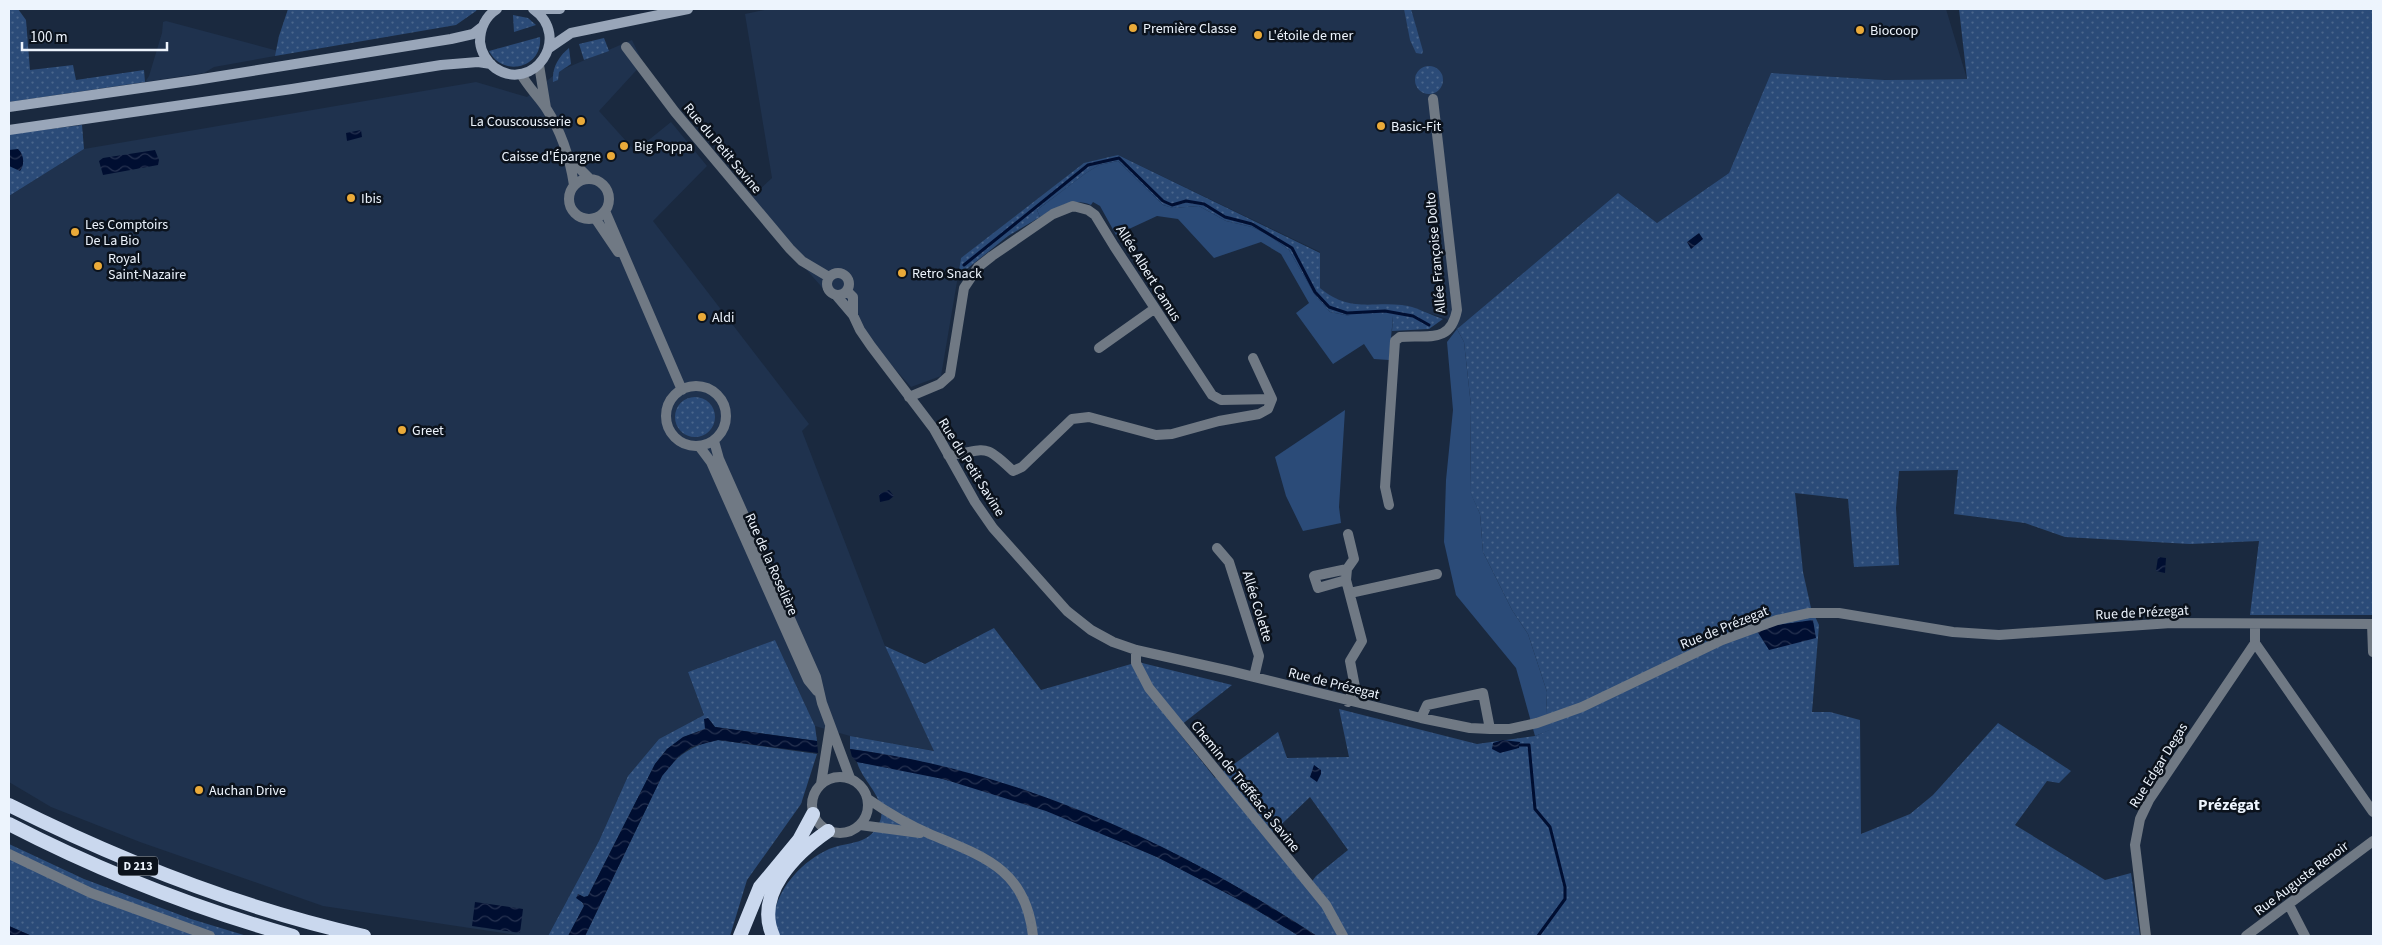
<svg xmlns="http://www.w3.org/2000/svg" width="2382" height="945" font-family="'Source Sans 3',sans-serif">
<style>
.built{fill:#1f324e}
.grass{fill:url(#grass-dots);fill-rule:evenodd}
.garden{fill:#2b4b78}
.water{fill:url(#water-waves)}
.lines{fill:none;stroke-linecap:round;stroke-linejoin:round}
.stream{stroke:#000e31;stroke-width:3}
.minor{stroke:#707984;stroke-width:10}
.tertiary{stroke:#707984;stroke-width:10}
.secondary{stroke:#99a6b9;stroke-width:10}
.trunk{stroke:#cad8ee;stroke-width:14}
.poi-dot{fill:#eaaa39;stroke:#0b121c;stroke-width:2}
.labels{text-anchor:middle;stroke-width:5;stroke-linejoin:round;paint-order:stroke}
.shield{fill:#0b121c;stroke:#a9b0ba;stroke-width:1}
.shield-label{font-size:12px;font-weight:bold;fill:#edf4fd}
.poi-label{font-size:14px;fill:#edf4fd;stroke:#0b121c;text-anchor:start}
.street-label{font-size:14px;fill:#edf4fd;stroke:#0b121c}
.quarter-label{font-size:16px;font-weight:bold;fill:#edf4fd;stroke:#0b121c}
</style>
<defs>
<pattern id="grass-dots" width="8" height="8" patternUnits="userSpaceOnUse" patternTransform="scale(1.25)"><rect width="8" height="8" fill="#2b4b78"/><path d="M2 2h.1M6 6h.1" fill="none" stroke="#4a668c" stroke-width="1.8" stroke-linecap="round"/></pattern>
<pattern id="water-waves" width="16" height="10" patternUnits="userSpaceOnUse" patternTransform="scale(1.25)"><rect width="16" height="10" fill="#000e31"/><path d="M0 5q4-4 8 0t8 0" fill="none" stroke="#263250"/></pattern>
</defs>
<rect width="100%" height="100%" fill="#1a293f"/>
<!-- built -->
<path class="built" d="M769 9H1946L1967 79 1885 80 1771 73 1729 173 1657 223 1618 193 1457 329 1447 319 1404 305H1354L1333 299 1320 288V252L1118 155 961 258 941 376 911 387 746 202 772 178 745 14Z
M166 21 278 51 275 56 214 67 204 73 145 82 149 76 162 33 163 22Z
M632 40 643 63 599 111 635 151 671 122 707 166 653 221 809 424 802 431 885 646 935 751 850 736 815 726 775 640 688 672 704 715 659 739 628 776 599 841 548 936H523L323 906 140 842 51 807 9 782V196L84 149 476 82 527 97 559 71Z"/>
<!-- grass -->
<path class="grass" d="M9 9H18L26 20 30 70 73 65 76 80 144 70 145 82 9 102Z
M288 9H477L476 11 456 25 275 56 279 36Z
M1404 9H1411L1423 51 1422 54 1416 53 1410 40Z
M1959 9H2373V615H2250L2259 541 2190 544 2065 537 2025 523 1954 514 1958 470 1899 471 1896 508 1899 565 1854 567 1848 499 1795 493 1803 572 1811 608 1819 625 1812 712H1830L1860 720 1861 834 1910 814 1933 795 1998 723 2071 771 2059 783 2047 781 2015 825 2105 880 2131 873 2140 936H1317C1176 844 1017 773 850 749V736L934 751 885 646 925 664 994 628 1041 690 1138 662 1232 685 1176 729 1215 778 1278 732 1287 758 1349 757 1339 709 1477 744 1535 736 1549 730 1546 714 1547 692 1528 634 1512 610 1483 552 1480 514 1470 492 1471 406 1464 342 1457 329 1618 193 1657 223 1729 173 1771 73 1885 80 1967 79ZM1310 797 1348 850 1316 876 1307 888 1266 839Z
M513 15 528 18 536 25 514 32Z
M540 37C543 68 503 78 489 51Z
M604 38 609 51 584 60 579 44Z
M569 48 571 64 559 72 558 80 553 82C552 68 558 57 569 48Z
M1415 80a14 14 0 1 1 28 0a14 14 0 1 1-28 0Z
M82 125 84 149 9 196V134Z
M1118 155 1320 253V288C1349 312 1368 302 1402 305 1415 306 1430 315 1443 319L1429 329 1392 331 1393 316H1350L1330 312 1315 295 1289 250 1267 234 1252 227 1226 221 1199 206 1173 208 1163 205 1118 161 1099 165 1086 173 1037 210 1040 217 1008 236 958 276 961 258 1084 163Z
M675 417a20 20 0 1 1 40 0a20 20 0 1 1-40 0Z
M775 640 815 726 817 741 715 727 708 718 705 729 684 737 667 749 655 764 588 896 584 897 578 894 584 906 568 936H548L599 841 628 776 659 739 704 715 688 672Z
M718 740 817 754 801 804 747 880 730 936H585L662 776C677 755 693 744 718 740Z
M857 762C1014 785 1166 852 1299 936H779C777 930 773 920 774 914 780 885 803 861 829 849 849 841 870 846 880 821 888 800 862 781 857 762Z
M9 844 84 879 191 919 247 936H32L9 926Z"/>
<!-- garden -->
<path class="garden" d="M1118 161 1163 205 1173 208 1199 206 1226 221 1252 227 1267 234 1289 250 1315 295 1330 312 1350 316H1393L1389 360 1374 359 1364 344 1333 364 1296 313 1309 303 1281 254 1261 242 1214 258 1178 219 1157 216 1116 235 1100 206 1093 202 1091 205C1071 197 1058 207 1040 217L1037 210 1086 173 1099 165Z
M1457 329 1464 342 1471 406 1470 491 1480 514 1483 552 1512 610 1528 634 1547 692 1546 714 1550 730 1535 736 1516 668 1456 595 1444 542 1446 480 1453 410 1447 342Z
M1345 410 1339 507 1341 523 1303 531 1286 496 1275 457Z"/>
<!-- water -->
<path class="water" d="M361 130 362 137 347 141 346 133Z
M18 149C24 154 25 165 20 171L9 166V150Z
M155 150 159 160 158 165 103 175 99 161 103 158Z
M1699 233 1703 239 1691 249 1687 242Z
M889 490 894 496 889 500 880 502 879 494Z
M2158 557 2166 558 2165 573 2156 571Z
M1813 620 1816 638 1769 650 1757 631 1776 625Z
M708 718 715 727 817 741 818 753 718 740 691 747 679 756 662 776 585 936H568L584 906 583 903 576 898 578 894 584 897 588 896 655 764 667 749 683 737 705 729 704 719Z
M1503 740 1520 742 1519 748 1500 753 1492 749 1493 743Z
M850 749C1017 770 1178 845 1317 936H1299L1247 904 1157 857 1046 811 943 779 857 762 852 757Z
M1314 765 1321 770V774L1317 782 1310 777Z
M475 902 523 909 520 933 472 926Z
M9 926 32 936H9Z"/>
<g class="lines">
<!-- stream -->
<path class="stream" d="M964 265 1088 165 1119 158 1163 201 1172 205 1186 201 1204 204 1225 217 1252 224 1292 248 1315 292 1329 307 1347 313 1385 311 1413 316 1429 325
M1520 745H1529L1535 809 1550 827 1565 887V899L1538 936"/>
<!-- minor -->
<path class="minor" d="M626 47 675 112 790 249 802 261 829 277
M827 284a11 11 0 1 1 22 0a11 11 0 1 1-22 0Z
M847 291 853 297V315
M836 295 853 315 860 330 871 346 934 429 975 502 993 528 1067 611 1091 630 1113 642 1136 650 1230 671 1421 718 1470 728 1490 729H1510L1537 723 1582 707 1722 640 1777 620 1809 613H1839L1953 632 1999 635 2171 623 2373 624
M1099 348 1154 309
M909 397 940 384 950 375 964 288 978 267 992 256 1053 214 1073 206 1088 210 1095 215 1114 246 1212 395 1221 400 1272 399
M948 455C987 451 982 441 1013 471L1022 467 1072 419 1089 417 1156 435 1172 434 1219 421 1259 414 1268 409 1272 399 1253 358
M1389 505 1385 487 1395 341 1400 337C1427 334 1450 345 1457 310L1433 99
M1217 548 1229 562 1259 656 1254 677
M1346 580 1318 588 1314 576 1347 569
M1350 593 1437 574
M2372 624 2373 652
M2255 643 2373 812
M1136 650V663L1149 688 1326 905 1343 936
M1348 702 1355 687 1350 661 1362 641 1346 580 1347 569 1354 559 1348 534
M1421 718 1427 705 1483 693 1490 729
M9 854 91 893 210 936
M2289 905 2305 936
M2146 936 2135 845 2140 819 2149 800 2255 643V624
M2246 936 2373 841"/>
<!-- tertiary -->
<path class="tertiary" d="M539 65 546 108
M521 74C528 87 538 96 546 108 561 131 570 159 574 185
M570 159 590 179
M569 199a20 20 0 1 1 40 0a20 20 0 1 1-40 0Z
M605 211 682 390
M595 218 618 252
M666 416a30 30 0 1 1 60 0a30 30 0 1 1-60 0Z
M714 441 719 459 816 677 822 703 850 778
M699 446 711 462 808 680 817 691
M812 805a28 28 0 1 1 56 0a28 28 0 1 1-56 0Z
M821 784 830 727
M868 799C888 813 909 825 932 835 985 857 1026 870 1033 936
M860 825 920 833"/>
<!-- secondary -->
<path class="secondary" d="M497 9C486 16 480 28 480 42 481 52 487 62 495 68 533 94 573 37 533 9
M535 9H560
M549 48 571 33 688 9
M9 107 196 80 451 39 473 34 482 27
M9 130 292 89 441 65 478 62 491 64"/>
<!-- trunk -->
<path class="trunk" d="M9 805C123 862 239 908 364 936
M9 824C100 871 194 908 293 936
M740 936 760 887 799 840 813 814
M773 936C754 894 796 853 828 831"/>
</g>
<!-- markers -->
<g class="poi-dot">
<circle cx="1133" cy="28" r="5"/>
<circle cx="1860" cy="30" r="5"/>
<circle cx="1258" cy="35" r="5"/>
<circle cx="581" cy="121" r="5"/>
<circle cx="1381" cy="126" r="5"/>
<circle cx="624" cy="146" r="5"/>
<circle cx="611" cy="156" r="5"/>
<circle cx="351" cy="198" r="5"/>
<circle cx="75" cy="232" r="5"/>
<circle cx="98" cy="266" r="5"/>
<circle cx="902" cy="273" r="5"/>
<circle cx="702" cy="317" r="5"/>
<circle cx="402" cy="430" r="5"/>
<circle cx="199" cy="790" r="5"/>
</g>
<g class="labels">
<!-- shield labels -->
<rect class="shield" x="118" y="856.5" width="40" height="19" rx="4"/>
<g class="shield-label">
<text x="138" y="870">D 213</text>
</g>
<!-- poi labels -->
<g class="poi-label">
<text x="1143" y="33">Première Classe</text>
<text x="1870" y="35">Biocoop</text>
<text x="1268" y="40">L'étoile de mer</text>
<text x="571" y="126" text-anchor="end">La Couscousserie</text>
<text x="1391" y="131">Basic-Fit</text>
<text x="634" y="151">Big Poppa</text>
<text x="601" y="161" text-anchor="end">Caisse d'Épargne</text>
<text x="361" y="203">Ibis</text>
<text x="85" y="229">Les Comptoirs<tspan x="85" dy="16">De La Bio</tspan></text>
<text x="108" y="263">Royal<tspan x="108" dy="16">Saint-Nazaire</tspan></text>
<text x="912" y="278">Retro Snack</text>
<text x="712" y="322">Aldi</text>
<text x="412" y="435">Greet</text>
<text x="209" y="795">Auchan Drive</text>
</g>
<!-- street labels -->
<g class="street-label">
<text transform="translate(723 148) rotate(50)" y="5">Rue du Petit Savine</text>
<text transform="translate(1435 253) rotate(-95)" y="5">Allée Françoise Dolto</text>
<text transform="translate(1149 273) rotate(58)" y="5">Allée Albert Camus</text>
<text transform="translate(972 467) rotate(58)" y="5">Rue du Petit Savine</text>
<text transform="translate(772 564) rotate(66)" y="5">Rue de la Roselière</text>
<text transform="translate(1258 606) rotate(73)" y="5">Allée Colette</text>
<text transform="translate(2142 612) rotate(-3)" y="5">Rue de Prézegat</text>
<text transform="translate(1724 627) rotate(-22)" y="5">Rue de Prézegat</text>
<text transform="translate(1334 683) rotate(14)" y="5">Rue de Prézegat</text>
<text transform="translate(2158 765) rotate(-58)" y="5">Rue Edgar Degas</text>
<text transform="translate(1246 786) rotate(51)" y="5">Chemin de Tréfféac à Savine</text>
<text transform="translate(2301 878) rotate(-37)" y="5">Rue Auguste Renoir</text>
</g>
<!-- quarter labels -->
<g class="quarter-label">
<text x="2229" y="810">Prézégat</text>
</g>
</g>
<!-- border -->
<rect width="2382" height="945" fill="none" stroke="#edf4fd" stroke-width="20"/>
<!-- scale -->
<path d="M22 42v8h145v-8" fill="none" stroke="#edf4fd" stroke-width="2.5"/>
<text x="30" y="42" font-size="15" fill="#edf4fd" stroke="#0b121c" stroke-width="4" paint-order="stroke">100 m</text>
</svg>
